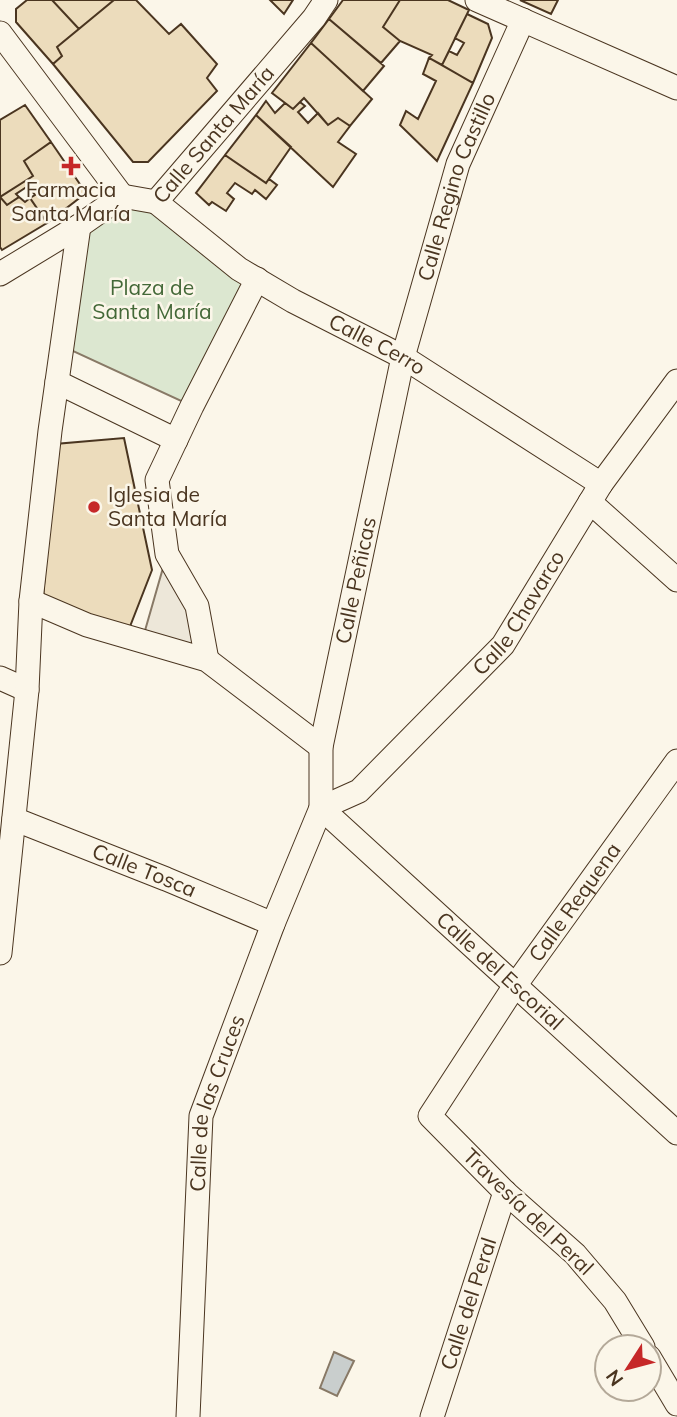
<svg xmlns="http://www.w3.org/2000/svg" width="677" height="1417" font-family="Mulish,sans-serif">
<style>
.green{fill:#dce7d0;stroke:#887966;stroke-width:2}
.parking{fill:#ede7d9;stroke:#887966;stroke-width:2}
.water{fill:#c9cecd;stroke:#887966;stroke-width:2}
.building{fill:#ecdcbc;stroke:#4a3520;stroke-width:2}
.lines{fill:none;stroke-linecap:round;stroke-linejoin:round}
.street-casing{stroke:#4a3520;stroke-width:25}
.street{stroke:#fbf6e9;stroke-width:23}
.poi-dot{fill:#c62828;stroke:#fbf6e9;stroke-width:2.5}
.labels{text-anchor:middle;stroke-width:5;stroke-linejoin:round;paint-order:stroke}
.street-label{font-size:21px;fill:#4a3520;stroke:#fbf6e9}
.poi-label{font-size:21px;fill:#4a3520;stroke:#fbf6e9}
.park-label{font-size:21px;fill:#436837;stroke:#fbf6e9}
</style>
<rect width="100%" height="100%" fill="#fbf6e9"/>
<!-- green -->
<path class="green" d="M122 196 156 202 257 279 192 406 62 346 79 226Z"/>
<!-- parking -->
<path class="parking" d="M167 554 207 660 142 641Z"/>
<!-- water -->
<path class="water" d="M334 1352 354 1361 337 1396 320 1388Z"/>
<!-- building -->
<path class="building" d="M27 0H52L79 29 57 47 62 56 53 64 16 22V9Z
M52 0H114L79 29Z
M114 0H136L169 34 181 24 217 64 207 78 217 91 148 162H133L53 64 62 56 57 47Z
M270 0H293L284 14Z
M343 0H400L383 27 400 41 381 63 329 19Z
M400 0H448L469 10 442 65 429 58 432 55 400 41 383 27Z
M520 0H558L551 14Z
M467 14 488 24 492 38 473 83 442 65 449 51 457 55 464 43 455 38Z
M329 19 384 66 363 91 311 43Z
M311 43 372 99 350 126 338 118 328 125 304 98 293 109 272 93Z
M429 58 473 83 437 161 400 125 406 111 418 119 436 81 423 74Z
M266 101 275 113 285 103 293 109 300 102 305 106 298 112 308 123 318 113 328 125 338 118 350 126 338 142 356 154 333 187 256 115Z
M25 105 51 142 24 161 33 176 0 197V120Z
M256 115 291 147 266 183 225 155Z
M51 142 86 193 47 223 30 198 35 195 28 186 16 194 19 197 7 205 0 197 33 176 24 161Z
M225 155 266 183 269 179 277 185 266 199 255 190 252 194 235 183 227 193 234 199 226 211 212 202 209 205 196 193Z
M0 197 7 205 19 197 25 202 30 198 47 223 2 250 0 247Z
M124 438 152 570 129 629 43 598 55 444Z"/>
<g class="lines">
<!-- street casing -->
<g class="street-casing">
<g id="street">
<path d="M477 0 677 88"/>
<path d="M0 33 122 196"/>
<path id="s1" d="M156 202 239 269 293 301 403 357 601 484"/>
<path id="s2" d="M0 274 79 226 122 196 156 202 314 18 326 0"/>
<path d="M57 382 176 440"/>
<path d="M590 502 677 580"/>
<path d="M31 601 87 625 207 660 321 747"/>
<path d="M207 660 197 606 167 554 157 480 192 406 257 279"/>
<path d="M0 678 27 690"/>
<path id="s3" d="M321 808 359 791 503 645 601 484 677 381"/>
<path id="s4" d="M321 808 677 1133"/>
<path id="s5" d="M14 819 166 879 273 924"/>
<path d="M0 953 27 690 31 601 50 431 79 226"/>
<path id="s6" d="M643 1347 615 1301 575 1254 505 1192 430 1116 514 987 677 761"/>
<path d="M649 1357 677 1404"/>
<path id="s7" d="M188 1417 201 1116 273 924 321 808V747L403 357 458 164 523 20"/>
<path id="s8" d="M432 1417 505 1192"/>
</g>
</g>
<!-- street -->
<use href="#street" class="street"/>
</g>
<!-- markers -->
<g class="poi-dot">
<path d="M67.5 155.5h7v7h7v7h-7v7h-7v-7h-7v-7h7z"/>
<circle cx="94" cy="507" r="7"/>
</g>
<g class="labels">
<!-- street labels -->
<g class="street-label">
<text dy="7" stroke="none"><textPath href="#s2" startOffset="268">Calle Santa María</textPath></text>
<text dy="7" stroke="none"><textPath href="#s7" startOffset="1270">Calle Regino Castillo</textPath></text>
<text dy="7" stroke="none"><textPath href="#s1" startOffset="264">Calle Cerro</textPath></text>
<text dy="7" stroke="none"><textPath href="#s7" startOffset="863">Calle Peñicas</textPath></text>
<text dy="7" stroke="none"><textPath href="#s3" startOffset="282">Calle Chavarco</textPath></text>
<text dy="7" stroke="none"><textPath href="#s5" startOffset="140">Calle Tosca</textPath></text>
<text dy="7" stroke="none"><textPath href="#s6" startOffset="574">Calle Requena</textPath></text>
<text dy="7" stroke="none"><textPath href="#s4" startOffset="242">Calle del Escorial</textPath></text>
<text dy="7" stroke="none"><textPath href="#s7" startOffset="317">Calle de las Cruces</textPath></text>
<text transform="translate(528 1212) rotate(44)" y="7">Travesía del Peral</text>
<text dy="7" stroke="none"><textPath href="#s8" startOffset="119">Calle del Peral</textPath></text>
</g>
<!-- poi labels -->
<g class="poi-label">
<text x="71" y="197">Farmacia<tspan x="71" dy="24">Santa María</tspan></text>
<text x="108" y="502" text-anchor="start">Iglesia de<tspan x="108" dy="24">Santa María</tspan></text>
</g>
<!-- park labels -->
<g class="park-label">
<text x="152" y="295">Plaza de<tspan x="152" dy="24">Santa María</tspan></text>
</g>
</g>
<!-- north arrow -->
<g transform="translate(628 1368) rotate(234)"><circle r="33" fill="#fbf6e9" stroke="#b4a999" stroke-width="2"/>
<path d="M0-5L12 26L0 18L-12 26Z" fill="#c62828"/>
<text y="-10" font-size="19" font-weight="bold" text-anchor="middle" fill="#4a3520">N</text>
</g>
</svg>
